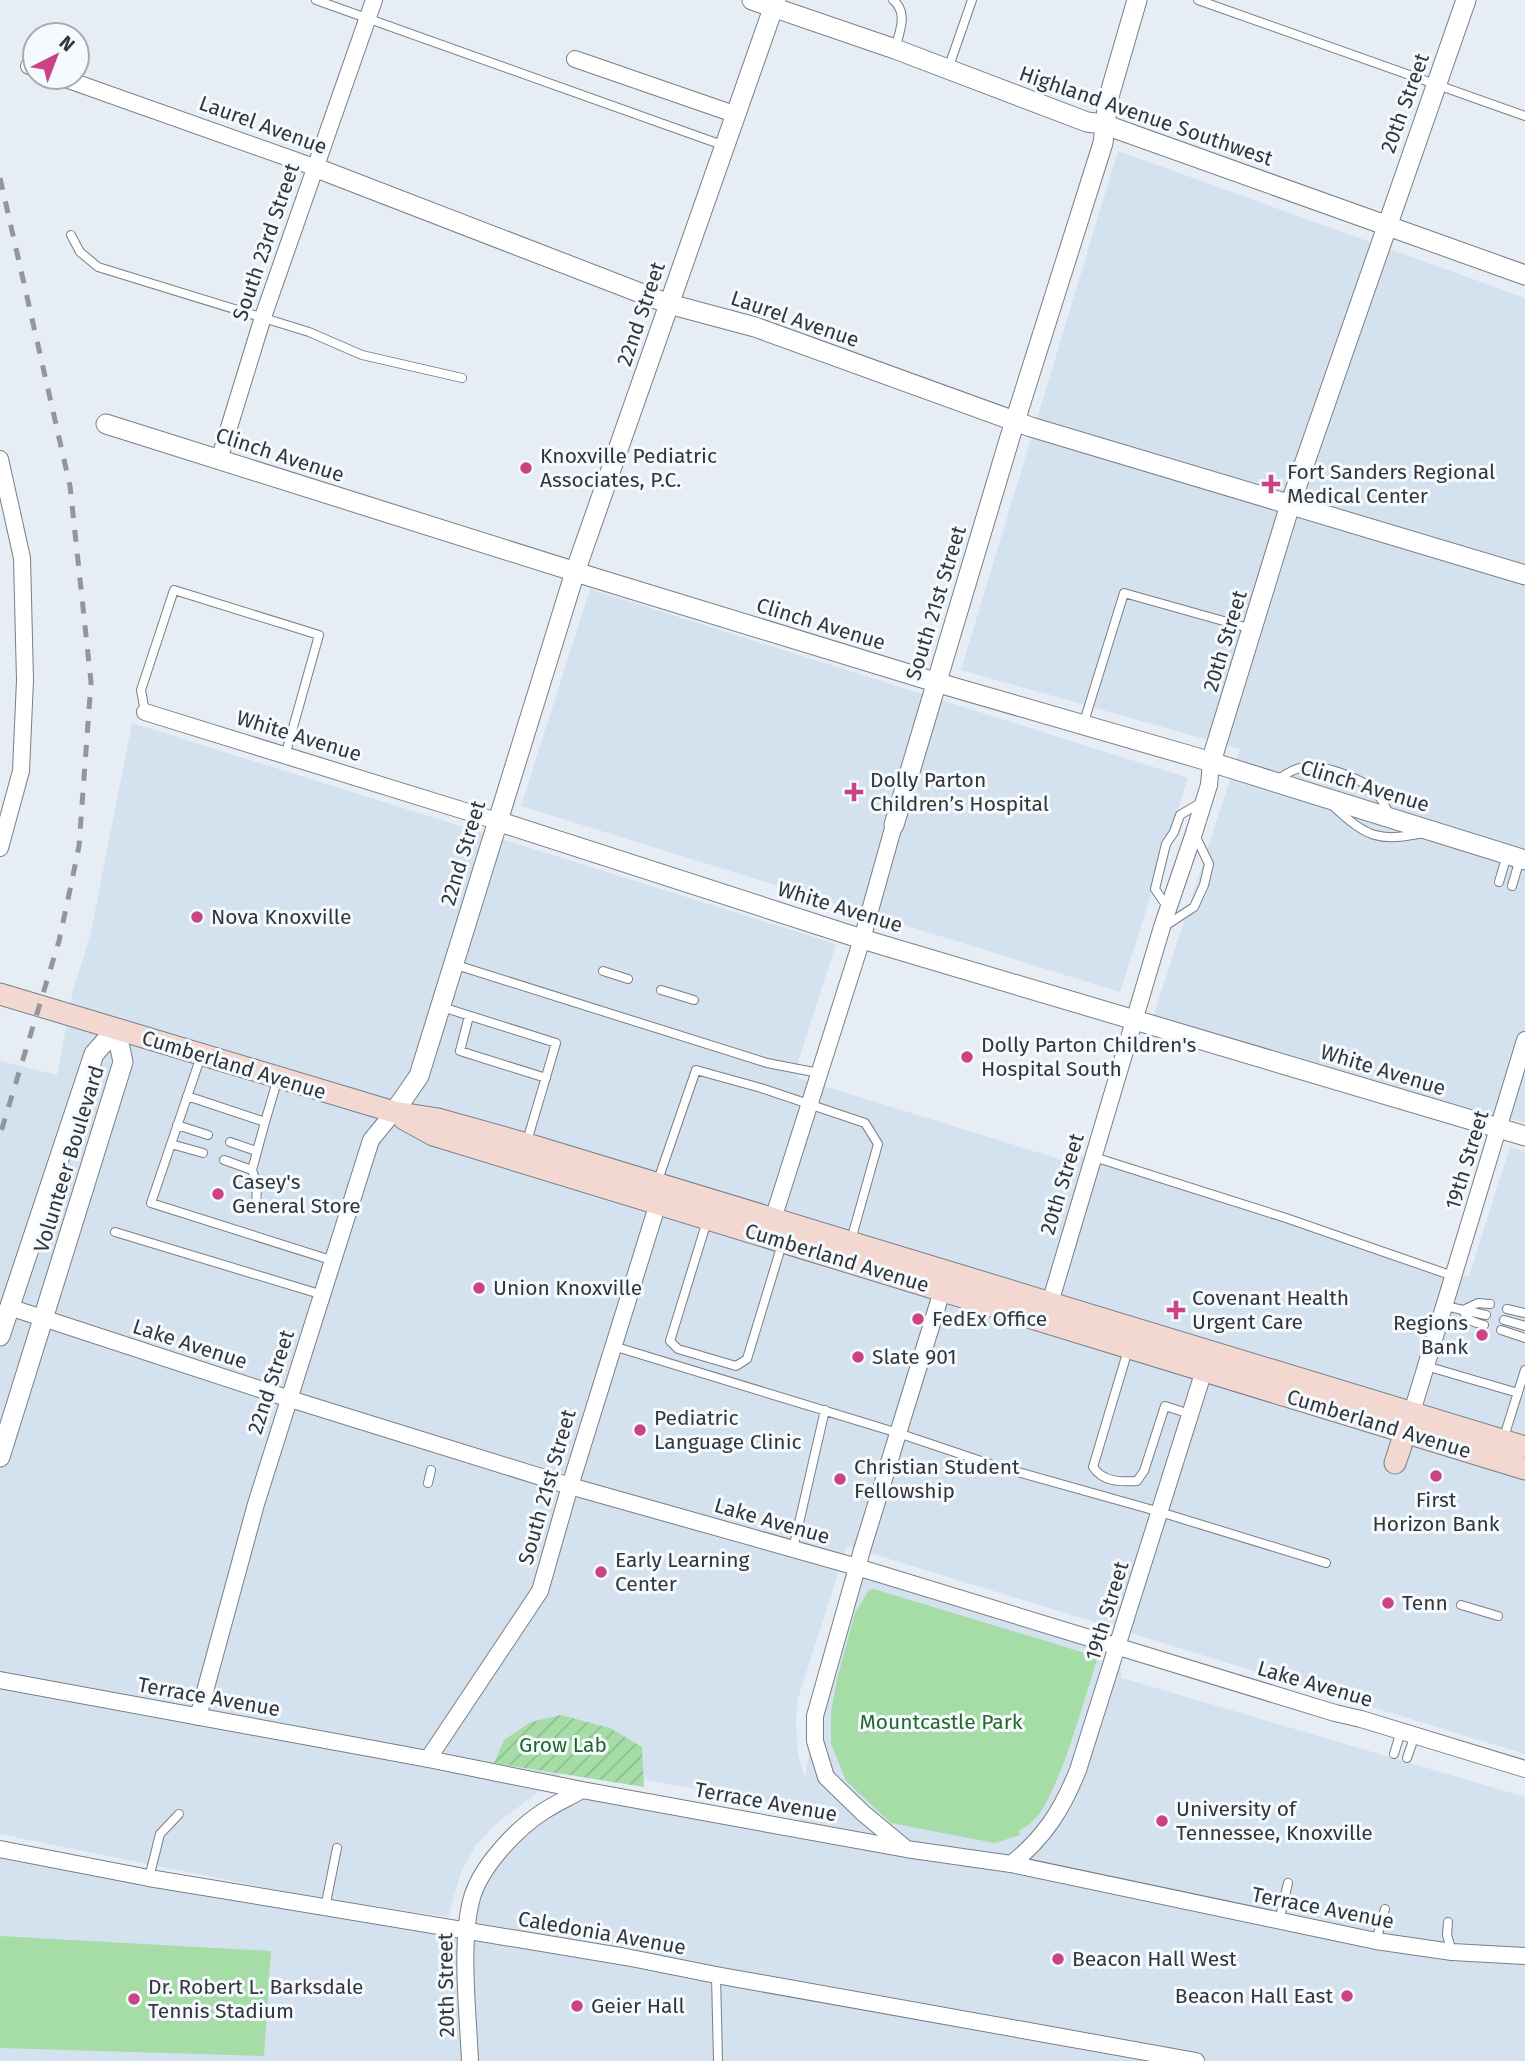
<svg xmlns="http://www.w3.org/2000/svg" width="1525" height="2061" font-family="'Fira Sans',sans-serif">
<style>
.built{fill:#d4e1ef}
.green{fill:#a6dda7}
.garden{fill:url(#garden-furrows)}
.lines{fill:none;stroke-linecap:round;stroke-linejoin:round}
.service-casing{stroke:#787f86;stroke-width:10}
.minor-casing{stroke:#787f86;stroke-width:18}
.tertiary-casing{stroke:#787f86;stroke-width:21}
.secondary-casing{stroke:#787f86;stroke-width:23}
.service{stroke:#fff;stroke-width:8}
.minor{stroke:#fff;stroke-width:16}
.tertiary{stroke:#fff;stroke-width:19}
.secondary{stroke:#f2d8d0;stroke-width:21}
.rail{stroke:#92979d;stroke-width:5;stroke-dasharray:12 12;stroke-linecap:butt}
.poi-dot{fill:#c94385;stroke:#f5faff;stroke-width:2.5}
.labels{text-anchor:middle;stroke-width:6;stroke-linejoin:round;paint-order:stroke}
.street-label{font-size:21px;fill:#333639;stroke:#f5faff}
.poi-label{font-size:21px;fill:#333639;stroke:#f5faff;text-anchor:start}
.park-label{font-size:21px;fill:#23682a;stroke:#f5faff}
</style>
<defs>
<pattern id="garden-furrows" width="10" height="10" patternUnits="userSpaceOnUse" patternTransform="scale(1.75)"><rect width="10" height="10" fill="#a6dda7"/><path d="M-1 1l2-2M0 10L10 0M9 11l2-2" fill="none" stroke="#8fbe90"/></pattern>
</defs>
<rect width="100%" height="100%" fill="#e6edf5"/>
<!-- built -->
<path class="built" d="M1118 151 1525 298V1122L1477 1113 1153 1017 1240 749 961 670Z
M590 589 1188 778 1120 992 521 806Z
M132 723 836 944 799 1059 798 1078 1072 1163 1075 1154 1454 1276H1469L1510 1147 1525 1152V1754L847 1546 797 1701 796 1725 798 1755 805 1778 815 1716 857 1567 1117 1647 1122 1678 1525 1797V2061H0V1852L465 1931 491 1860 582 1790 798 1829 802 1804 792 1807 573 1766 497 1823 476 1845 461 1872 448 1917 292 1893 0 1834V1061L57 1075 73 991 91 932Z"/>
<!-- green -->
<path class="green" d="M874 1589 1098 1657C1085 1695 1059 1797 1032 1822 1029 1825 1023 1828 1019 1831L1020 1835 995 1843 891 1823 846 1781 831 1744V1713L837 1679 855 1613 869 1590Z
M0 1936 271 1951 264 2056 0 2048Z"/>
<!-- garden -->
<path class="garden" d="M561 1715 610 1728 642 1747 644 1787 494 1763 504 1740 531 1722Z"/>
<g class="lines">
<!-- service casing -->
<g class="service-casing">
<path id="service" d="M316 0 725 146
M893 0C909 13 899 33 895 49
M1198 0 1525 116
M948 69 972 0
M71 235 80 252 98 267 309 332 362 355 462 378
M145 712 141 690 174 590 319 635 285 756
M1083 725 1124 593 1252 629
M1276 781C1285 774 1294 768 1305 767 1322 764 1360 778 1372 789 1381 796 1385 806 1390 816
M1333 806C1368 838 1378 842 1424 833
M1499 882 1507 855
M1512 886 1520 859
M1168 908 1155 889 1166 844 1174 832 1180 815 1202 802
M1165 926 1194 907 1204 885 1209 864 1195 835
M453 964 767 1063 819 1073
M603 971 628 979
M661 990 694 1000
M442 1007 556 1043 527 1141
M469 1016 460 1051 546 1078
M201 1056 151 1203 334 1261
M187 1096 265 1122 252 1170 257 1184 256 1209
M265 1122 278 1078
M177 1125 208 1135
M230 1142 256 1151
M171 1144 203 1153
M1094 1157 1286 1218 1453 1276
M224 1160 252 1170
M657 1183 696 1070 761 1088 865 1123 878 1144 851 1240
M707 1221 670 1341 678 1349 736 1366 747 1359 782 1244
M115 1232 323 1295
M1445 1306 1486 1315
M1507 1309 1525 1313
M1463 1310 1478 1303 1490 1304
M1463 1310C1467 1321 1473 1322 1484 1325
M1504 1320 1525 1326
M1501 1330 1525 1338
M613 1346 898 1433 993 1465 1160 1512 1326 1563
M1128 1350 1093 1467C1103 1482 1120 1482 1137 1481L1144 1471 1165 1406 1190 1414
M1426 1366 1518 1393
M1503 1440 1525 1370
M428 1483 431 1470
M793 1549 825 1410
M1461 1605 1498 1616
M1394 1754 1401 1731
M1407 1758 1415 1735
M149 1878 160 1834 179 1814
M325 1908 337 1848
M1279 1921 1288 1883
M1448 1922 1447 1935 1452 1952
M1376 1941 1385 1909
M716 1975 718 2061"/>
</g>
<!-- minor casing -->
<g class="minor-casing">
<path id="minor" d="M575 59 737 115
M29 66 35 68
M60 77 314 167
M0 459 22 558 25 680 21 771 0 848
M219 460 263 317 374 0
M145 712 497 821
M773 1219 862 939 894 825
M1050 1303 1162 927 1194 833 1209 785 1211 762
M9 1307 290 1399 570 1486 857 1567 1335 1713 1361 1719 1525 1769
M1412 1412 1525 1040
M0 1680 428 1759 582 1790 906 1849 1011 1864 1376 1941 1452 1952 1525 1956
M198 1717 256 1504 371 1140 394 1112
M428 1759 540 1591 570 1486 658 1203
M904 1847 863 1813 826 1777 815 1741V1716L862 1550 942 1291
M0 1849 149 1878 626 1957 716 1975 1196 2061
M1011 1864C1044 1838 1062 1810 1078 1770L1207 1361
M470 2061C468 2013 460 1946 471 1901 479 1868 516 1829 544 1811 556 1803 570 1797 582 1790"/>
</g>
<!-- tertiary casing -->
<g class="tertiary-casing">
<path id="tertiary" d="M752 0 895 49 1087 122 1103 124 1525 275
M314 167 669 304 755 327 1031 427 1525 575
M106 424 595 578 935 682 1198 758 1525 860
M1211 762 1290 505 1466 0
M497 821 862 939 1525 1136
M894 825 1010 437 1103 143 1108 100 1137 0
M394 1112 419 1076 575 572 776 0
M0 1336 94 1054 116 1029
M0 1457 123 1062 116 1029"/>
</g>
<!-- secondary casing -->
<g class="secondary-casing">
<path id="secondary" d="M0 994 394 1112 438 1119 534 1146 1525 1447
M404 1119 433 1135 1525 1469
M1401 1446 1395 1463 1410 1417"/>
</g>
<!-- service -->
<use href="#service" class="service"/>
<!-- minor -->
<use href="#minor" class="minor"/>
<!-- tertiary -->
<use href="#tertiary" class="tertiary"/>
<!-- secondary -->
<use href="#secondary" class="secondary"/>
<!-- rail -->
<path class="rail" d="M0 178 70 486 91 682 79 846 71 885 59 941 0 1135"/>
</g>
<!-- markers -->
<g class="poi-dot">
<circle cx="526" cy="468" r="7"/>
<path d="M1267.5 473.5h7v7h7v7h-7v7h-7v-7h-7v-7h7z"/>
<path d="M850.5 781.5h7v7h7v7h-7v7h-7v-7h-7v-7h7z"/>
<circle cx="197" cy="917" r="7"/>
<circle cx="967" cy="1057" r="7"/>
<circle cx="218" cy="1194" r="7"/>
<circle cx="479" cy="1288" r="7"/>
<path d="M1172.5 1299.5h7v7h7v7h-7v7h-7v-7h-7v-7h7z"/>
<circle cx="918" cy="1319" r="7"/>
<circle cx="1482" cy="1335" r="7"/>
<circle cx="858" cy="1357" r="7"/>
<circle cx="640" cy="1430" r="7"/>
<circle cx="1436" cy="1476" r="7"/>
<circle cx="840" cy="1479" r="7"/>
<circle cx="601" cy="1572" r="7"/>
<circle cx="1388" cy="1603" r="7"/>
<circle cx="1162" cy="1821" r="7"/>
<circle cx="1058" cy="1959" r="7"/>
<circle cx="1347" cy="1996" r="7"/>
<circle cx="134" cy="1999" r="7"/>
<circle cx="577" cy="2006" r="7"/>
</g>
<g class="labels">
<!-- street labels -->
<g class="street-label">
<text transform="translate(1405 103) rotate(-70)" y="7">20th Street</text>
<text transform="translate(1146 116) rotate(19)" y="7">Highland Avenue Southwest</text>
<text transform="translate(263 125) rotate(20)" y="7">Laurel Avenue</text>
<text transform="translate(266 242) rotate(-71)" y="7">South 23rd Street</text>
<text transform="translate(641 314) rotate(-71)" y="7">22nd Street</text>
<text transform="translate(795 319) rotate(19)" y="7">Laurel Avenue</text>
<text transform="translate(280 455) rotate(18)" y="7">Clinch Avenue</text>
<text transform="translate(936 603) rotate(-73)" y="7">South 21st Street</text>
<text transform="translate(821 624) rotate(17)" y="7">Clinch Avenue</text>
<text transform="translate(1225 641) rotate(-73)" y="7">20th Street</text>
<text transform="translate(299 736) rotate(17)" y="7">White Avenue</text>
<text transform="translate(1365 786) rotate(17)" y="7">Clinch Avenue</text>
<text transform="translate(463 853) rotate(-73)" y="7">22nd Street</text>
<text transform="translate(840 907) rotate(17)" y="7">White Avenue</text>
<text transform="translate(234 1065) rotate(17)" y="7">Cumberland Avenue</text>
<text transform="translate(1383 1070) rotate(17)" y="7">White Avenue</text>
<text transform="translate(69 1159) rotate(-73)" y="7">Volunteer Boulevard</text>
<text transform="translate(1467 1160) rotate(-73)" y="7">19th Street</text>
<text transform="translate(1062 1184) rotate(-73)" y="7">20th Street</text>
<text transform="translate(837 1258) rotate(17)" y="7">Cumberland Avenue</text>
<text transform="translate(190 1344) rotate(18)" y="7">Lake Avenue</text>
<text transform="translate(271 1382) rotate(-72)" y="7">22nd Street</text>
<text transform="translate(1379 1424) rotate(17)" y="7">Cumberland Avenue</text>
<text transform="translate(547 1487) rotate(-74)" y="7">South 21st Street</text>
<text transform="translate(772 1521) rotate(16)" y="7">Lake Avenue</text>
<text transform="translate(1107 1611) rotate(-73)" y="7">19th Street</text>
<text transform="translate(1315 1684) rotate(16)" y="7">Lake Avenue</text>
<text transform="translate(209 1697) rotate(10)" y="7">Terrace Avenue</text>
<text transform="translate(766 1802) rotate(10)" y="7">Terrace Avenue</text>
<text transform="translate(1323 1908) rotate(11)" y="7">Terrace Avenue</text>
<text transform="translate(602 1933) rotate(10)" y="7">Caledonia Avenue</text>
<text transform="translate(446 1985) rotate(-91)" y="7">20th Street</text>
</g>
<!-- poi labels -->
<g class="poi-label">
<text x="540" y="463">Knoxville Pediatric<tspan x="540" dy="24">Associates, P.C.</tspan></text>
<text x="1287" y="479">Fort Sanders Regional<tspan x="1287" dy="24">Medical Center</tspan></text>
<text x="870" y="787">Dolly Parton<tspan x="870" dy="24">Children’s Hospital</tspan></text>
<text x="211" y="924">Nova Knoxville</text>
<text x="981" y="1052">Dolly Parton Children's<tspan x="981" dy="24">Hospital South</tspan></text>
<text x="232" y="1189">Casey's<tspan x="232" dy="24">General Store</tspan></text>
<text x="493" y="1295">Union Knoxville</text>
<text x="1192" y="1305">Covenant Health<tspan x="1192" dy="24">Urgent Care</tspan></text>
<text x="932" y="1326">FedEx Office</text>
<text x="1468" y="1330" text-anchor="end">Regions<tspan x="1468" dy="24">Bank</tspan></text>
<text x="872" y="1364">Slate 901</text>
<text x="654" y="1425">Pediatric<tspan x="654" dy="24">Language Clinic</tspan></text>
<text x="854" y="1474">Christian Student<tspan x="854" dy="24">Fellowship</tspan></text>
<text x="1436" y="1507" text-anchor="middle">First<tspan x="1436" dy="24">Horizon Bank</tspan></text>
<text x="615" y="1567">Early Learning<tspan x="615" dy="24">Center</tspan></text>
<text x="1402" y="1610">Tenn</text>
<text x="1176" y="1816">University of<tspan x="1176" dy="24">Tennessee, Knoxville</tspan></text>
<text x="1072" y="1966">Beacon Hall West</text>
<text x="148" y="1994">Dr. Robert L. Barksdale<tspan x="148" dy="24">Tennis Stadium</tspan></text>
<text x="1333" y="2003" text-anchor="end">Beacon Hall East</text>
<text x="591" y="2013">Geier Hall</text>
</g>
<!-- park labels -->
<g class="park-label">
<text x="941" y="1729">Mountcastle Park</text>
<text x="563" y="1752">Grow Lab</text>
</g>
</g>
<!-- north arrow -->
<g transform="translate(56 56) rotate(42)"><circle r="33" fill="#f5faff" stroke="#a7acb0" stroke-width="2"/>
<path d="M0-5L12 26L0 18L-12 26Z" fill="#c94385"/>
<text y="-10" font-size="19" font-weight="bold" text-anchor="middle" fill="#333639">N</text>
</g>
</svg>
